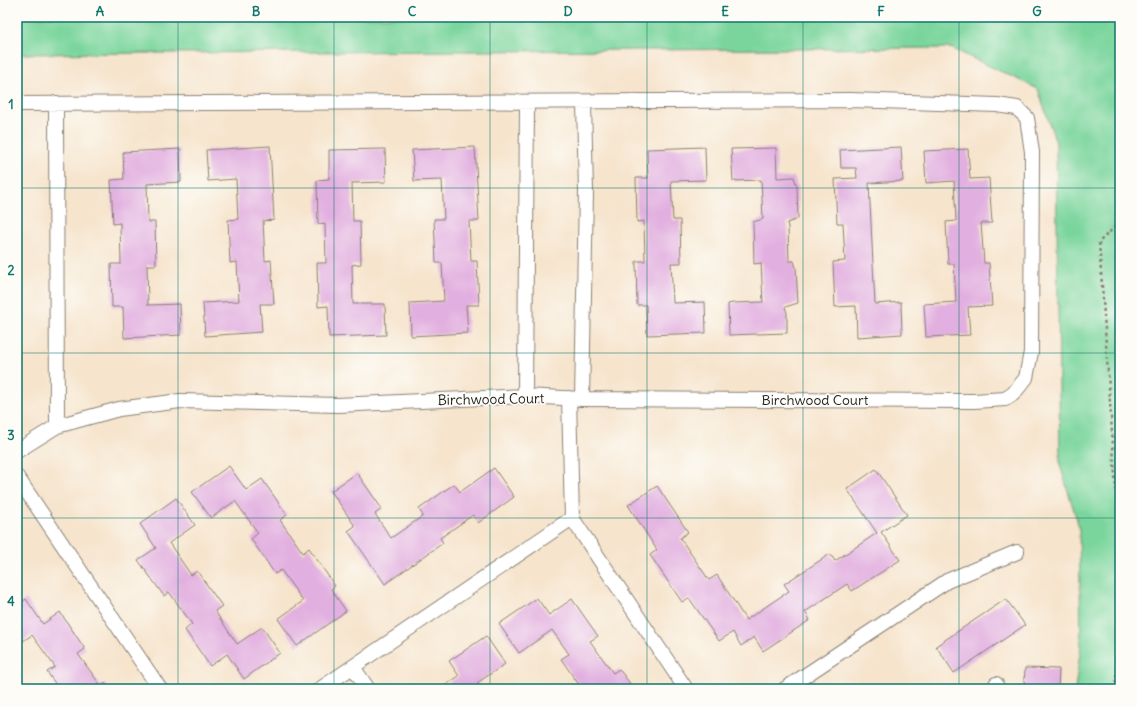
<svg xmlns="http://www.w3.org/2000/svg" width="1137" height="706" font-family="Delius,sans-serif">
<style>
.green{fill:#7ad59c;stroke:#4b785c}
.building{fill:#e2b0e0}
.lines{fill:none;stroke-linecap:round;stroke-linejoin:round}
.minor-casing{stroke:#898074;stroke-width:16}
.path{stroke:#898074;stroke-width:2.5;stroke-dasharray:3 3;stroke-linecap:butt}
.minor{stroke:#fff;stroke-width:14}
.grid{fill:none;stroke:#0f766e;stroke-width:1;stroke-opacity:0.55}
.labels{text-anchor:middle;stroke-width:3.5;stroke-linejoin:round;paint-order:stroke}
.street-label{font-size:14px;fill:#1c1c1c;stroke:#fdfcf7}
.neatline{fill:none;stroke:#0f766e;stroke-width:1.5}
.grid-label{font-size:13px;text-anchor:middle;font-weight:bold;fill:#0f766e}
</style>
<rect width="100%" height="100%" fill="#fdfcf7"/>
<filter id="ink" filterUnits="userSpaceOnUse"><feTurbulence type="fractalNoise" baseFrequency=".025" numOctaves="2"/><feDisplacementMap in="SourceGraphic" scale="8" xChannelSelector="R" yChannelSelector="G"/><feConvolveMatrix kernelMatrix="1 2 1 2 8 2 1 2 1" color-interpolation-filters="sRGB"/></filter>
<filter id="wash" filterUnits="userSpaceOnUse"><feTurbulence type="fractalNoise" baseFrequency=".012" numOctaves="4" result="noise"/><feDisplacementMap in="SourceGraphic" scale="16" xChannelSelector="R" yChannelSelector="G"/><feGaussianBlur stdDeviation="0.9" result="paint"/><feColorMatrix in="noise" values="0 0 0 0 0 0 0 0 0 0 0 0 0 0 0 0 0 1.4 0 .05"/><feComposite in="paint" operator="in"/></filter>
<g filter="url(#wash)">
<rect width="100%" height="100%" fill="#f6e4cc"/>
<!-- green -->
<path class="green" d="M17 17H1120V689H1075L1081 645 1079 527 1060 465 1056 143 1038 89 951 48 17 54Z"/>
<g id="blocks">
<!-- building -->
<path class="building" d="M270 146 274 220 263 221 265 261 271 260 274 304H260L262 332 205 336 203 303 239 301 237 262 230 263 228 220 238 219 236 179 208 181 206 150Z
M475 147 479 221H469L471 261H477L479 305H466L468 333 411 336 410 303 444 301 442 263H436L434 219H444L442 180 414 181 412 150Z
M705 147 706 180 671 181 673 220H680L681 263H671L673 303 705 302 706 333 647 335 646 305H637L636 261H645L644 221 637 222 636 178H648L647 149Z
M901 147 903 181 869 183 875 304 901 302 902 334 857 337 856 306 835 307 833 262 845 261 843 223H837L835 179 857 178 856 168H841L840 150Z
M776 148 777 178 794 177 797 187 798 219 787 223 788 227 789 261H794L796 268 798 303 785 307 787 313V333L729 335 728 304 733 303 763 302 761 263 754 264 753 222 763 219 761 180 733 181 731 149Z
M180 149 181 182 147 184 148 222H155L156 265H147L148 305 180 304 181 335 124 338 123 307H112L111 264H121L120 223 113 224 111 180 124 179 123 152Z
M385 149 386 182 352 183 353 221H360L361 264 352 265 353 304H385L386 335 329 337 328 306 318 307 317 263H326L325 223 318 224 317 180 329 179V150Z
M968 149 970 179 989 178 992 223H981L984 263H989L992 306 968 307 970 335 926 337 924 304 956 302 954 264H948L946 222 956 221 954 181 926 183 924 151Z
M229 466 246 490 262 479 287 515 280 520 303 553 309 548 335 586 331 589 346 611 297 646 278 619 303 601 281 570 275 574 251 539 258 533 235 501 211 518 192 492Z
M494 468 514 497 478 523 473 515 440 538 443 543 385 584 348 531 355 526 331 491 357 473 382 509 375 514 391 538 423 516 419 509 454 484 460 492Z
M876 469 907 515 881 532 900 560 852 591 847 584 805 612 810 620 763 651 754 637 741 646 733 632 719 641 689 598 682 602 650 555 657 550 628 505 657 486 688 532 680 538 709 580 717 575 746 620 789 591 784 584 830 554 835 561 877 533 847 489Z
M176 498 195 525 169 543 191 575 197 571 222 606 215 611 237 644 262 627 280 653 244 679 227 654 210 666 185 630 192 624 169 592 164 596 138 560 156 548 140 524Z
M537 598 549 615 572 599 598 636 590 641 613 673 619 669 634 689H582L561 659 569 654 552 630 519 653 499 624Z
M26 599 43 624 60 612 85 649 78 654 101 686 105 683 109 689H59L47 672 55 667 32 635 17 645V606Z
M1006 599 1025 625 954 673 936 646Z
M486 636 505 664 477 683 482 689H440L459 676 449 661Z
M1025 668 1059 669 1058 689H1024Z"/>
</g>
</g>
<g filter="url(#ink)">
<use href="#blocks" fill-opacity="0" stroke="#898074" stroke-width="1"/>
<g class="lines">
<!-- minor casing -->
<g class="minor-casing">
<path id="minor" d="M56 103 57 426
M17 104 851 100 997 105 1017 108 1027 118 1032 152 1031 352 1026 378 1013 394 1005 399 974 401 582 399 525 396 338 405 180 401 119 409 57 426 17 451
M525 396 527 102
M582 399 586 193 584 102
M17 477 160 689
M572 518 686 689
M353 667 368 689
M996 684V689
M320 689 572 518 569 398
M785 689 947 581 1017 552"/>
</g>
<!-- path -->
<path class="path" d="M1120 222 1099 242 1116 490 1120 499
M1115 689 1117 669 1120 660"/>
<!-- minor -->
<use href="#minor" class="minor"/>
</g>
</g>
<!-- grid -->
<path class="grid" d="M178 17V689M334 17V689M490 17V689M647 17V689M803 17V689M959 17V689M17 188H1120M17 353H1120M17 518H1120"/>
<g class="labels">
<!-- street labels -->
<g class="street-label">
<text transform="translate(491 399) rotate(-1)" y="5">Birchwood Court</text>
<text x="815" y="405">Birchwood Court</text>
</g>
</g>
<!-- margin -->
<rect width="1137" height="706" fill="none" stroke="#fdfcf7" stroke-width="44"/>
<rect x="22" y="22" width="1093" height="662" class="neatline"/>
<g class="grid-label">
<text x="100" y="16">A</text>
<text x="256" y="16">B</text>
<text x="412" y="16">C</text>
<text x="568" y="16">D</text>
<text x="725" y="16">E</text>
<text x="881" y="16">F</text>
<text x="1037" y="16">G</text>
<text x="11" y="109">1</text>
<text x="11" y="275">2</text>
<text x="11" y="440">3</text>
<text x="11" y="606">4</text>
</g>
</svg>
